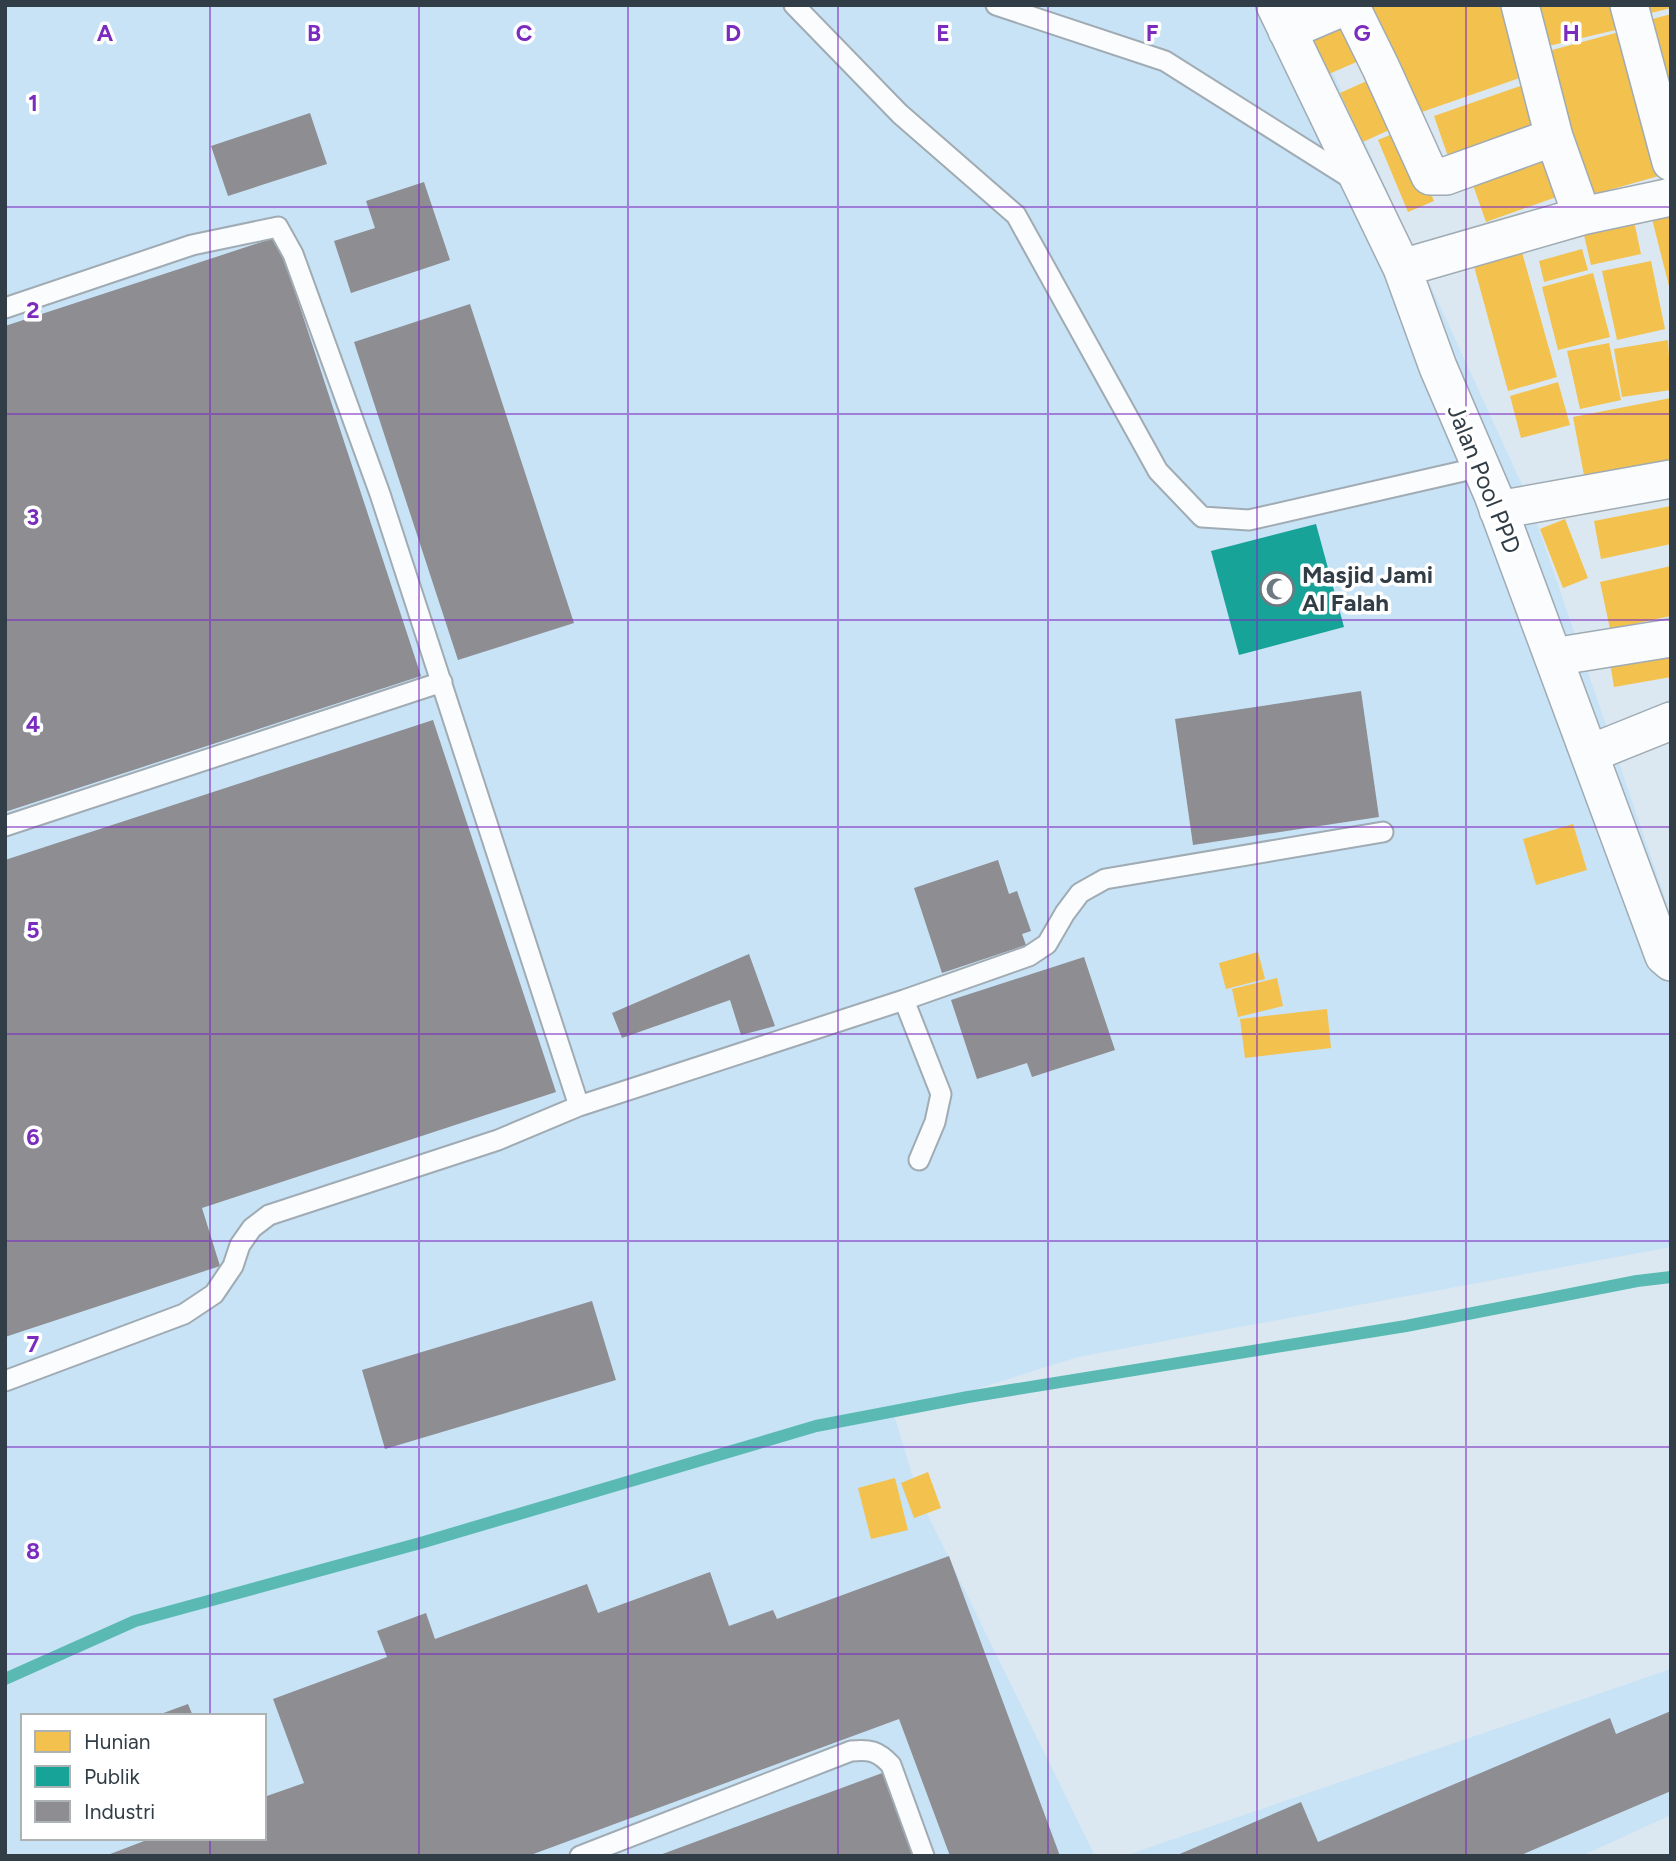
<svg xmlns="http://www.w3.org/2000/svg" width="1676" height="1861" font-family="Figtree,sans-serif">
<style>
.built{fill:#c8e3f6;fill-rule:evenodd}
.homes{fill:#f2c14e}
.public{fill:#17a398}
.industry{fill:#8d8d92}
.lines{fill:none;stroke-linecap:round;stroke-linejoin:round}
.stream{stroke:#5abab3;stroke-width:12}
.service-casing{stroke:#a0abb3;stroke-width:23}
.minor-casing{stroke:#a0abb3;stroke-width:40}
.service{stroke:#fafcfd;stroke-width:19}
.minor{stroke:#fafcfd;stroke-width:37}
.grid{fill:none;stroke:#7b2cbf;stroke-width:2;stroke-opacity:0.55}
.labels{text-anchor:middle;stroke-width:7;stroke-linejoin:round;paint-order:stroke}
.street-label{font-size:24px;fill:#323e47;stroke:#fff}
.poi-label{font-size:24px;font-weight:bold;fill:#323e47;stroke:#fff;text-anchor:start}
.grid-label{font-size:23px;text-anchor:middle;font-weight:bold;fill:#7b2cbf;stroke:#fff;stroke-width:7;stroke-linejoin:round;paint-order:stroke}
</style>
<rect width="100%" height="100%" fill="#dbe8f1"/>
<!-- built -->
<path class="built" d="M5 5H1302L1529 500 1671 915V1247L1078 1357 894 1415 919 1497 1095 1856H5ZM23 1716H264V1838H23Z
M1671 1669V1815L1581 1856H1124Z"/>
<!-- homes -->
<path class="homes" d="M1366 5H1506L1531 74 1419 113 1407 80 1378 34Z
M1526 5H1623L1628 27 1536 49Z
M1632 5H1671V8L1635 17Z
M1349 12 1368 57 1315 80 1295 35Z
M1671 14V90L1656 93 1638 23Z
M1623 31 1662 175 1581 198 1541 53Z
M1380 75 1402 124 1363 142 1340 93Z
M1529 83 1547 135 1452 168 1434 116Z
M1404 129 1434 201 1408 212 1378 140Z
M1544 144 1562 195 1486 222 1468 171Z
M1671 214V290H1670L1652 219Z
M1634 221 1641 254 1591 265 1583 231Z
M1520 245 1557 377 1508 391 1472 259Z
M1582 249 1588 270 1544 282 1539 261Z
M1651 261 1665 329 1617 340 1602 271Z
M1593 273 1610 337 1558 350 1542 287Z
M1668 340 1671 390 1622 397 1614 349Z
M1609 343 1621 400 1580 409 1567 351Z
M1558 382 1570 425 1521 438 1510 396Z
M1671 398V469L1586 486 1573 417Z
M1671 506V544L1601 559 1594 521Z
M1565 519 1588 578 1563 588 1540 529Z
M1671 566V616L1610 629 1600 582Z
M1671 647V677L1614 687 1609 657Z
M1573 824 1587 870 1536 885 1523 839Z
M1258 952 1265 979 1226 989 1219 963Z
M1277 978 1283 1006 1238 1017 1232 989Z
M1327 1009 1331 1048 1245 1058 1240 1019Z
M928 1472 941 1508 914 1518 901 1483Z
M895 1478 908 1530 871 1539 858 1488Z"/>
<!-- public -->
<path class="public" d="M1316 524 1344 627 1239 655 1211 551Z"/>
<!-- industry -->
<path class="industry" d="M310 113 327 164 228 196 211 146Z
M424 182 450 260 351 293 334 241 375 228 366 201Z
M277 237 421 676 5 812V326Z
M470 304 574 623 458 660 354 342Z
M1361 691 1379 817 1193 845 1175 719Z
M433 720 556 1092 202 1208 220 1266 5 1337V860Z
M998 860 1009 894 1017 891 1031 931 1022 934 1026 945 942 973 914 888Z
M749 954 775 1026 741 1035 730 1000 622 1038 612 1013Z
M1084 957 1115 1050 1032 1077 1027 1063 977 1079 951 1000Z
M592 1301 616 1380 385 1449 362 1370Z
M949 1556 1060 1856H950L899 1719 528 1856H105L152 1838H264V1797L304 1783 273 1699 387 1657 377 1631 426 1613 435 1639 587 1584 598 1613 710 1572 729 1626 773 1610 777 1619Z
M188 1704 193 1716H158V1715Z
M1671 1711V1791L1519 1856H1175L1301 1802 1318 1842 1610 1718 1616 1734Z
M885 1772 916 1856H657Z"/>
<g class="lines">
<!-- stream -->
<path class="stream" d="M5 1679 135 1621 424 1542 816 1426 968 1397 1406 1326 1637 1281 1671 1277"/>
<!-- service casing -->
<g class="service-casing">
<path id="service" d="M794 5 900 114 1016 215 1158 471 1202 517 1249 520 1481 467
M996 5 1165 61 1355 181
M5 308 192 245 278 227 293 254 380 494 579 1106 498 1140 269 1215 252 1228 240 1245 233 1266 214 1294 184 1314 5 1381
M5 826 442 682
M904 1000 1029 956 1047 944 1065 913 1080 893 1105 879 1383 832
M579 1106 904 1000 941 1094 935 1122 919 1160
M580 1856 851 1751C870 1749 878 1751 891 1765L924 1856"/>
</g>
<!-- minor casing -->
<g class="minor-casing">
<path id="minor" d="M1275 5 1402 268 1438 367 1493 495 1664 956 1671 962
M1350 5 1381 68 1430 176H1446L1554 137
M1520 5 1554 137 1582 216
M1629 5 1671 162
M1287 31 1348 5
M1402 268 1582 216 1671 197
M1498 510 1671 479
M1553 657 1671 638
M1589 754 1671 721"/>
</g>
<!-- service -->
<use href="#service" class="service"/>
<!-- minor -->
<use href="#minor" class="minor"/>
</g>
<!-- grid -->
<path class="grid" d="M210 5V1716M419 5V1856M628 5V1856M838 5V1856M1048 5V1856M1257 5V1856M1466 5V1856M5 207H1671M5 414H1671M5 620H1671M5 827H1671M5 1034H1671M5 1241H1671M5 1447H1671M5 1654H1671M210 1838V1856"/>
<!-- icons -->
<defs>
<g id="mosque-ring" transform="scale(1.75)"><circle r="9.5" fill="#fff" stroke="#6d7a82" stroke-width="1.5"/><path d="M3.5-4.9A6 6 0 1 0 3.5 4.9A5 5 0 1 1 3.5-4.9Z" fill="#6d7a82"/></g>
</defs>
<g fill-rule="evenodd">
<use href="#mosque-ring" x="1277" y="589"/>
</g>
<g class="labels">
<!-- street labels -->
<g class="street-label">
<text transform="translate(1484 479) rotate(68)" y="8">Jalan Pool PPD</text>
</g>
<!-- poi labels -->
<g class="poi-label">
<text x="1302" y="583">Masjid Jami<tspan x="1302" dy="28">Al Falah</tspan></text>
</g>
</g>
<g class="grid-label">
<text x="105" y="41">A</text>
<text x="314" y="41">B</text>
<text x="524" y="41">C</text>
<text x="733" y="41">D</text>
<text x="943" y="41">E</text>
<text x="1152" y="41">F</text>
<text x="1362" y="41">G</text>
<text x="1571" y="41">H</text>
<text x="33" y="111">1</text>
<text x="33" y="318">2</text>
<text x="33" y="525">3</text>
<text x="33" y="732">4</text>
<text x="33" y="938">5</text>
<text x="33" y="1145">6</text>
<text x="33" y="1352">7</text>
<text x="33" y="1559">8</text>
</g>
<!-- border -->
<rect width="1676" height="1861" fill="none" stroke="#323e47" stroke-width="14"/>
<!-- legend -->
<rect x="21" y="1714" width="245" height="126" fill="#ffffff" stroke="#adb2b5" stroke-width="2"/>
<rect x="35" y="1731" width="35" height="21" fill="#f2c14e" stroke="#adb2b5" stroke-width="2"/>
<text x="84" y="1749" font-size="21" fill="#323e47">Hunian</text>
<rect x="35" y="1766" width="35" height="21" fill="#17a398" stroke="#adb2b5" stroke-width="2"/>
<text x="84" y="1784" font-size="21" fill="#323e47">Publik</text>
<rect x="35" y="1801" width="35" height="21" fill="#8d8d92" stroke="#adb2b5" stroke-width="2"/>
<text x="84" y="1819" font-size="21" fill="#323e47">Industri</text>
</svg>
